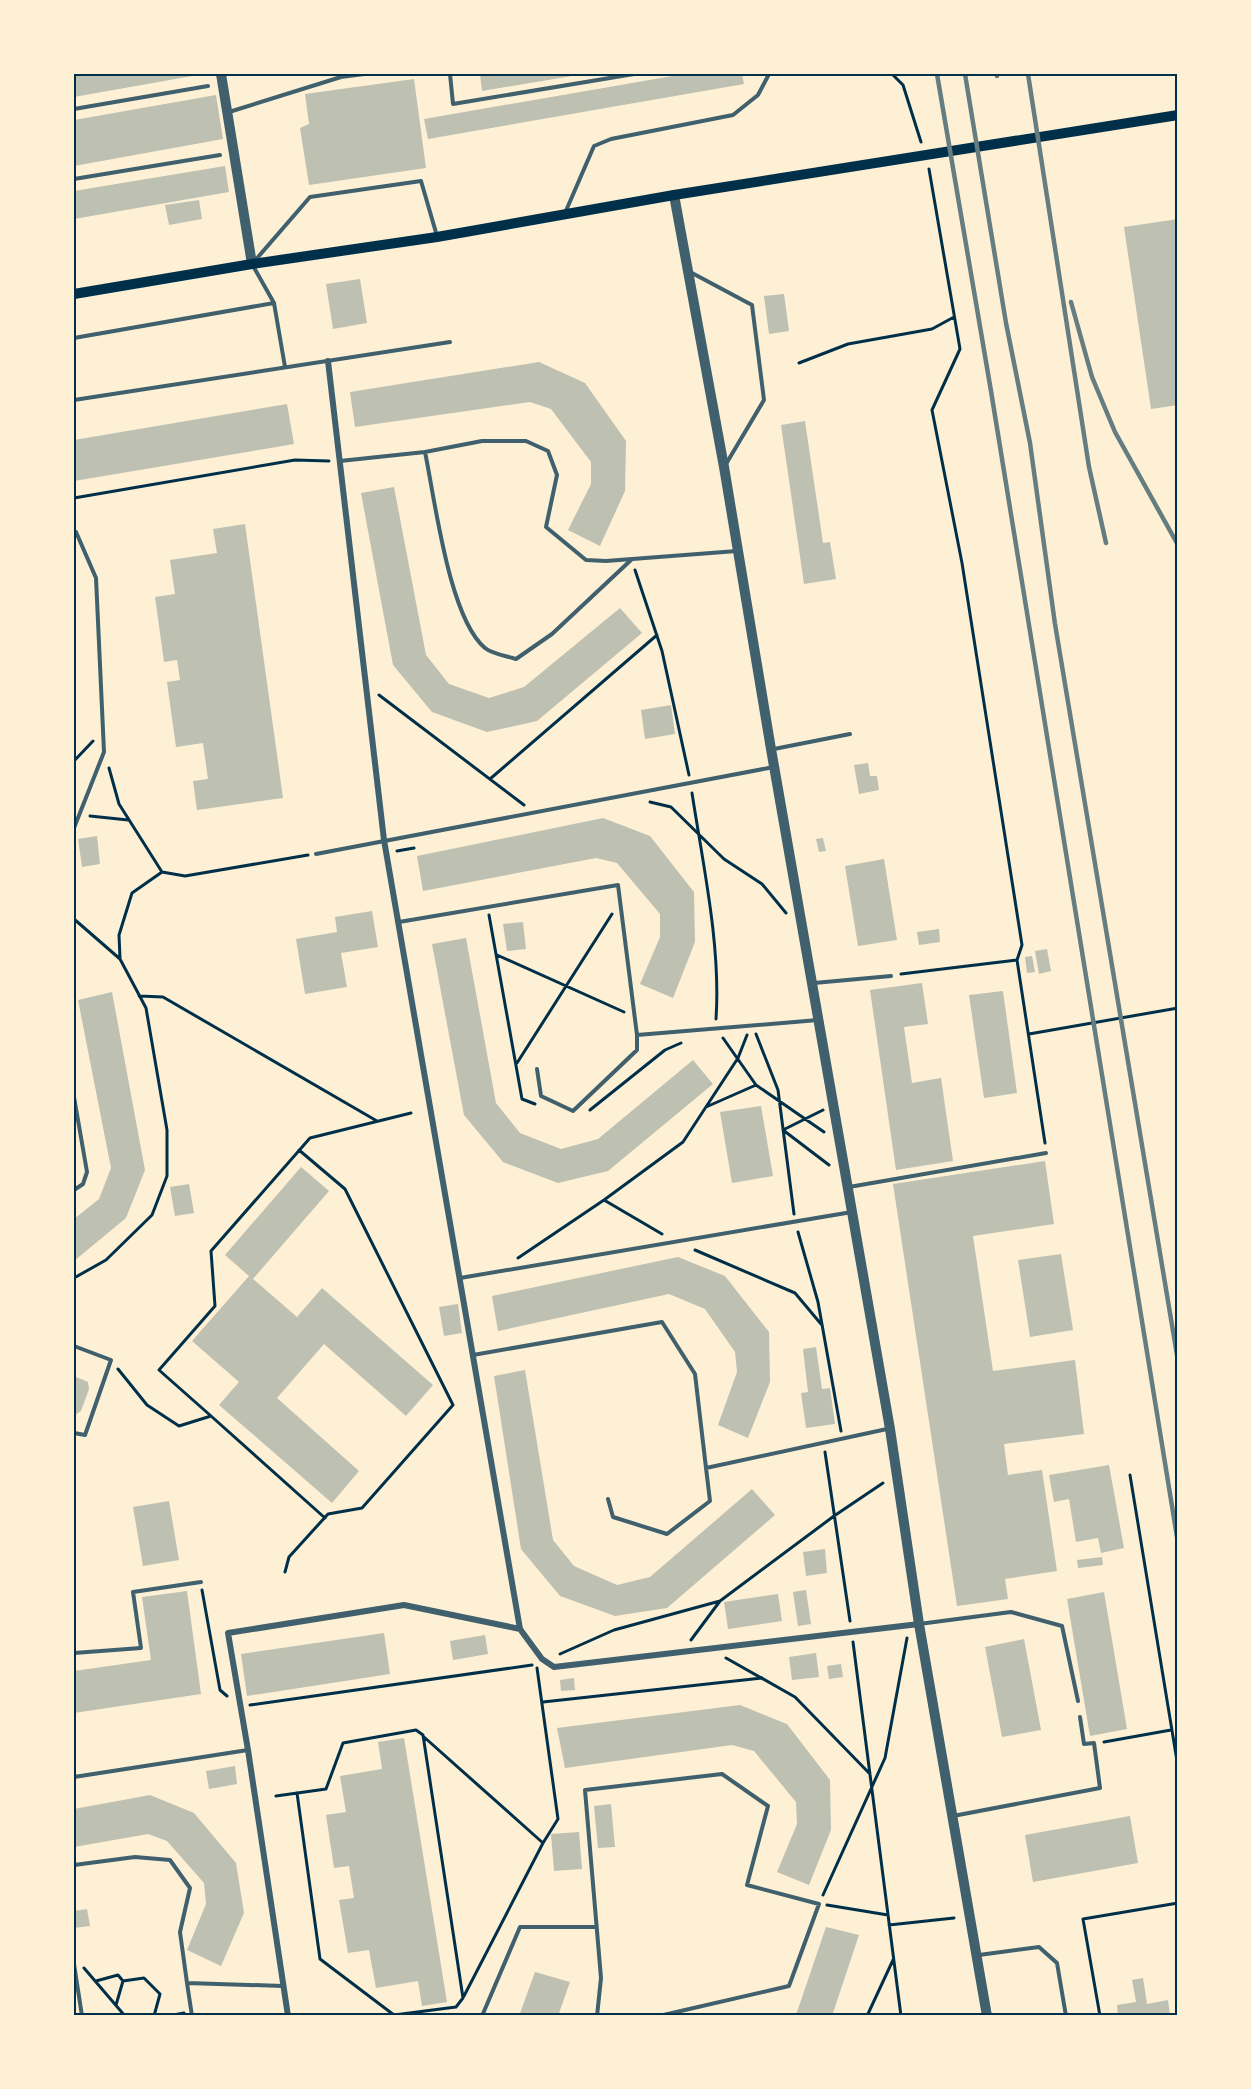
<svg xmlns="http://www.w3.org/2000/svg" width="1251" height="2089" font-family="Mulish,sans-serif">
<style>
.building{fill:#bec0b2}
.lines{fill:none;stroke-linecap:round;stroke-linejoin:round}
.path{stroke:#003049;stroke-width:3}
.service{stroke:#3f606c;stroke-width:4}
.minor{stroke:#3f606c;stroke-width:6}
.tertiary{stroke:#3f606c;stroke-width:10}
.secondary{stroke:#003049;stroke-width:10}
.rail{stroke:#657d81;stroke-width:4.5}
.neatline{fill:none;stroke:#003049;stroke-width:2}
</style>
<rect width="100%" height="100%" fill="#fdf0d5"/>
<!-- building -->
<path class="building" d="M74 74H198V75L74 97Z
M480 74H578V75L482 91Z
M684 74H742L744 84 428 139 424 119Z
M414 79 426 168 309 185 300 128 309 124 305 94Z
M216 95 223 139 74 166V120Z
M225 166 229 192 74 219V191Z
M199 200 202 219 169 225 165 205Z
M1178 219V405L1151 409 1124 227Z
M360 279 367 323 333 329 326 284Z
M784 294 789 331 769 334 764 296Z
M539 362 585 383 626 441 625 491 600 546 568 530 591 484V462L551 409 530 402 355 427 350 392Z
M287 404 294 444 74 481V440Z
M805 421 823 543 830 542 836 579 804 584 781 425Z
M394 487 426 655 449 684 489 698 524 687 620 608 642 633 537 721 487 732 432 712 393 665 361 493Z
M245 524 283 798 197 810 193 781 208 779 203 743 176 747 167 682 180 680 177 660 164 662 155 597 175 594 170 560 217 553 213 529Z
M671 705 675 734 645 739 641 710Z
M868 763 870 776H877L879 790 859 794 854 765Z
M603 818 650 836 694 892 695 942 673 998 640 984 660 937V914L617 863 596 858 423 891 417 856Z
M97 836 100 864 82 867 78 839Z
M823 838 826 851 819 852 816 839Z
M884 859 897 940 858 946 845 866Z
M372 911 378 947 341 953 347 987 305 994 296 939 337 932 335 917Z
M523 922 526 949 507 951 503 924Z
M939 929 940 942 919 945 917 932Z
M466 938 496 1103 520 1133 561 1149 598 1139 693 1060 713 1084 608 1171 558 1183 503 1162 464 1115 432 944Z
M1047 949 1051 971 1039 974 1035 951Z
M1032 956 1035 972 1027 973 1025 957Z
M922 983 928 1024 904 1027 912 1083 941 1078 953 1161 896 1170 870 990Z
M1003 991 1017 1093 984 1098 969 995Z
M112 992 145 1170 126 1218 74 1261V1219L99 1199 111 1168 78 1000Z
M761 1106 773 1176 732 1183 720 1112Z
M1045 1161 1054 1224 973 1236 993 1371 1075 1360 1084 1434 1004 1444 1008 1475 1042 1470 1057 1571 1005 1579 1008 1599 957 1606 893 1184Z
M301 1167 329 1191 253 1279 297 1317 322 1288 433 1385 406 1416 324 1344 277 1398 359 1471 332 1503 219 1405 239 1382 192 1341 249 1276 225 1255Z
M189 1184 194 1213 175 1216 170 1187Z
M1061 1254 1073 1330 1030 1337 1018 1260Z
M678 1257 725 1276 769 1332 770 1382 748 1438 718 1425 737 1372 735 1352 705 1309 669 1294 498 1331 492 1296Z
M458 1304 462 1333 444 1336 439 1307Z
M816 1347 822 1389 830 1388 835 1424 806 1428 801 1393 808 1392 803 1349Z
M525 1370 553 1540 574 1566 617 1585 650 1577 752 1489 775 1515 667 1608 615 1616 560 1596 521 1549 494 1376Z
M74 1376 88 1382 89 1389 81 1411 75 1415 74 1414Z
M1109 1465 1124 1548 1101 1553 1098 1538 1076 1542 1069 1499 1054 1502 1049 1475Z
M169 1501 179 1560 143 1566 133 1507Z
M825 1549 827 1573 806 1576 803 1552Z
M1102 1557 1103 1565 1078 1568 1077 1560Z
M806 1590 811 1624 798 1626 793 1592Z
M187 1591 201 1694 74 1713V1671L151 1660 142 1597Z
M1104 1592 1127 1729 1090 1736 1067 1599Z
M778 1594 782 1621 728 1629 724 1602Z
M384 1633 390 1674 247 1696 241 1654Z
M485 1635 488 1654 453 1660 450 1641Z
M1024 1639 1041 1730 1002 1737 985 1647Z
M816 1653 819 1677 792 1680 789 1657Z
M841 1664 843 1677 829 1679 827 1666Z
M574 1678 575 1690 561 1691 560 1680Z
M740 1705 787 1724 830 1780 831 1830 809 1885 777 1872 797 1824 796 1802 754 1751 732 1745 565 1768 557 1728Z
M404 1738 447 2002 422 2006 418 1981 376 1988 369 1950 348 1953 339 1900 354 1898 349 1866 334 1868 326 1815 346 1812 340 1776 382 1769 378 1742Z
M235 1766 237 1784 209 1789 206 1771Z
M150 1795 194 1813 236 1863 244 1913 221 1966 187 1950 206 1904 204 1883 167 1841 148 1834 74 1847V1809Z
M611 1804 615 1847 598 1848 594 1806Z
M1130 1816 1138 1863 1033 1882 1025 1835Z
M579 1832 582 1869 554 1871 551 1834Z
M87 1909 90 1926 74 1928V1911Z
M826 1927 859 1935 832 2016H792L797 2012Z
M535 1972 570 1982 558 2016H519Z
M1143 1978 1147 2004 1168 2000 1170 2016H1118L1117 2005 1136 2002 1132 1980Z"/>
<g class="lines">
<!-- path -->
<path class="path" d="M892 74 903 85 921 142
M929 169 960 349 932 410 962 563 1022 945 1017 960
M799 363 848 344 932 329 954 317
M74 498 295 460 329 461
M635 570 662 651 689 775
M379 695 524 805
M74 761 93 741
M109 768 119 804 162 872 185 876 308 855
M490 779 657 635
M692 793C703 865 721 946 716 1019
M650 802 671 807 724 859 762 884 786 913
M90 816 128 820
M397 851 414 848
M489 915 522 1099 535 1104
M74 919 120 959 146 1008 167 1130V1176L152 1215 106 1260 74 1278
M497 955 624 1012
M120 958 119 935 132 893 162 872
M901 974 1017 960 1045 1143
M139 996 163 997 377 1121
M756 1034 778 1090 794 1214
M1029 1034 1178 1008
M723 1038 756 1085 824 1132
M517 1063 612 914
M706 1107 756 1085
M590 1110 665 1050 681 1043
M823 1110 783 1130 829 1165
M604 1200 662 1234
M798 1232 818 1302 841 1431
M695 1250 795 1293 821 1324
M518 1258 604 1200 683 1142 738 1058 747 1035
M118 1369 147 1405 179 1426 211 1416 325 1518
M211 1416 159 1370 215 1306 211 1251 310 1138 411 1113
M825 1452 850 1621
M1130 1475 1178 1767
M285 1572 289 1557 328 1514 362 1508 453 1405 345 1189 299 1150
M202 1590 220 1690 227 1696
M691 1640 720 1601 834 1516 883 1483
M853 1642 901 2016
M560 1654 614 1630 720 1601
M726 1658 795 1697 869 1773
M543 1702 762 1678
M250 1705 532 1665
M424 1737 543 1843
M1104 1742 1171 1730
M276 1796 326 1789 343 1743 416 1730 423 1735 463 1998 456 2007 394 2015 320 1959 297 1793
M823 1895 885 1758 907 1638
M827 1905 888 1915
M889 1925 954 1918
M84 1968 125 2016
M96 1981 118 1975 123 1981 116 2005
M123 1981 144 1978 160 1994 154 2016
M464 1996 543 1843 558 1819 537 1668
M168 2016 184 2013
M867 2016 893 1960
M1100 2016 1083 1919 1178 1903"/>
<!-- service -->
<path class="service" d="M450 74 453 104 634 74
M74 109 208 86
M229 112 341 77 364 74
M74 179 220 155
M565 213 594 146 611 139 733 115 758 95 769 74
M692 273 752 305 764 400 726 464
M74 338 274 303
M285 367 274 303 252 264 310 197 421 181 437 236
M74 400 450 342
M425 452C435 500 449 618 485 648 492 654 507 656 516 659L552 634 631 560
M340 461 425 452 482 441H526L548 451 557 475 546 527 586 560 606 561 737 551
M774 749 850 734
M74 828 104 752 96 578 76 532
M316 854 774 767
M399 922 618 885 637 1035 818 1020
M814 983 891 976
M537 1069 541 1096 573 1111 637 1050V1035
M74 1097 87 1172 83 1184 74 1190
M849 1187 1046 1153
M460 1278 852 1212
M74 1346 111 1360 85 1435 74 1433
M473 1355 662 1322 695 1374 706 1468 887 1429
M608 1499 613 1517 667 1534 710 1501 706 1468
M919 1624 1011 1612 1062 1626 1078 1701
M74 1653 141 1648 133 1592 201 1582
M74 1777 248 1750
M953 1816 1100 1788 1094 1743 1084 1744 1080 1717
M74 1865 135 1857 170 1860 190 1888 180 1932 187 1983
M979 1955 1039 1947 1057 1963 1066 2016
M74 1964 82 2016
M192 2016 187 1983 283 1986
M482 2016 520 1927H596
M597 2016 601 1978 585 1790 722 1774 768 1806 747 1885 819 1904 789 1986 659 2016"/>
<!-- minor -->
<path class="minor" d="M328 361 384 840 520 1629 542 1659 554 1667 919 1624
M288 2016 248 1750 228 1633 404 1605 520 1629"/>
<!-- tertiary -->
<path class="tertiary" d="M221 74 252 264
M674 195 724 467 771 749 890 1429 919 1624 987 2016"/>
<!-- secondary -->
<path class="secondary" d="M74 294 252 264 437 237 674 195 1178 115"/>
<!-- rail -->
<path class="rail" d="M937 74 991 391 1178 1543
M965 74 1006 323 1030 443 1055 624 1178 1361
M997 74V76
M1028 74 1089 467 1106 543
M1071 302 1092 377 1115 432 1178 545"/>
</g>
<!-- border -->
<rect width="1251" height="2089" fill="none" stroke="#fdf0d5" stroke-width="150"/>
<rect x="75" y="75" width="1101" height="1939" class="neatline"/>
</svg>
